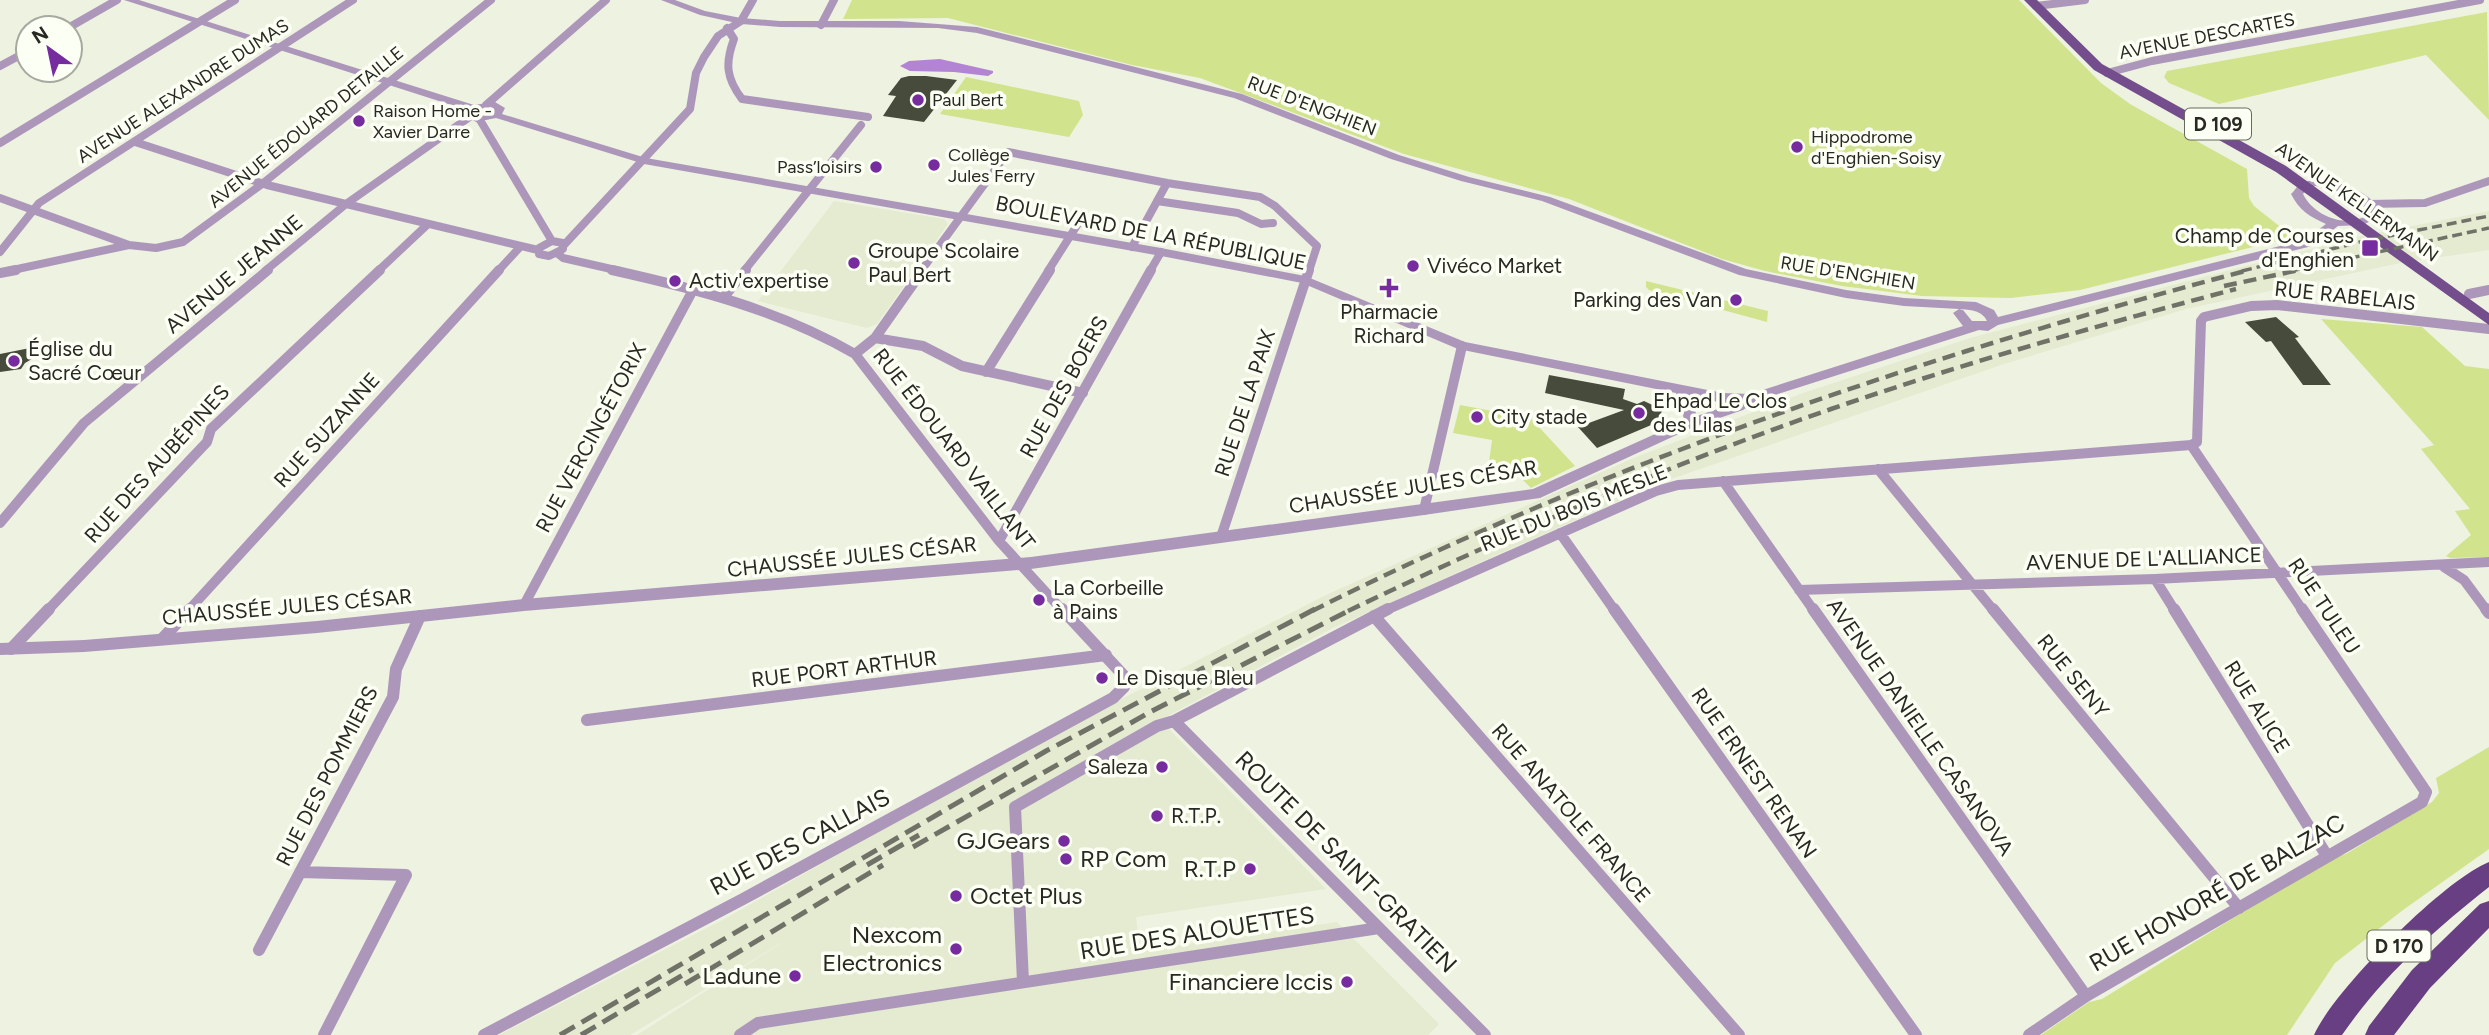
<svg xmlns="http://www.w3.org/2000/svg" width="2489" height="1035" font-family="Figtree,sans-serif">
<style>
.built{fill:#e4ebd1}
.green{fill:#d1e38d}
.water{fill:#b384d4}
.building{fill:#474b3c}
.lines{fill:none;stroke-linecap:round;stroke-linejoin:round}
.minor-far2{stroke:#ac97bb;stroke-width:8}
.minor-far1{stroke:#ac97bb;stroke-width:10}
.minor{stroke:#ac97bb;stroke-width:12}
.tertiary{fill:#ac97bb;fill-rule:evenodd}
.primary{fill:#734d8c;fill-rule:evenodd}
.trunk{fill:#693f83;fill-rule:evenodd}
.rail-far2{stroke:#707268;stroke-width:3.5;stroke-dasharray:10 5;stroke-linecap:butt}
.rail-far1{stroke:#707268;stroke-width:4.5;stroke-dasharray:13 7;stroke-linecap:butt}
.rail{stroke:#707268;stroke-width:5;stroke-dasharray:17 8;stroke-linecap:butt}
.poi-dot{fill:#762b9e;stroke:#fcfff4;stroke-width:2.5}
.labels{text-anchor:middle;stroke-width:7;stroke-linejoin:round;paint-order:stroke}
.far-street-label{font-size:18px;fill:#282923;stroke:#fcfff4}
.far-poi-label{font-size:18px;fill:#282923;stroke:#fcfff4;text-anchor:start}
.shield{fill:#fcfff4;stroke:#686962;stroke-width:2}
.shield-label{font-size:19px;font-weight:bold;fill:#282923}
.street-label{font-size:21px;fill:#282923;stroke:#fcfff4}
.poi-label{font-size:21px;fill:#282923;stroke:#fcfff4;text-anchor:start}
.near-poi-label{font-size:24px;fill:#282923;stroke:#fcfff4;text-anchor:end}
.near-street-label{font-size:24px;fill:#282923;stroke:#fcfff4}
</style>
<rect width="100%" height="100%" fill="#eef2e0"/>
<!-- built -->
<path class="built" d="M834 201 944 219 948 224 877 324 867 328 758 301Z
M2489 211V250L2400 263 2186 309 2001 365 1654 485 1331 629 1160 720 1326 889 1136 917 1140 951 1337 922 1439 1024 1428 1035H637L794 935 630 1035H499L728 917 1029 746 1328 594 1631 459 1803 393 1970 338 2361 236Z"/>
<!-- green -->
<path class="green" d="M852 0H2019L2101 83 2130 104 2247 169 2249 198 2254 206 2293 237 2080 290 2011 298 1922 296 1842 286 1765 271 1722 259 1569 199 1404 154 1200 78 1132 65 948 18 843 19Z
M2487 12 2489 120 2426 55 2219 104 2169 83 2164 77 2167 71Z
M966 77 1079 101 1083 115 1069 137 940 114Z
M1646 281 1768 311 1767 322 1649 290 1646 287Z
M2321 319 2422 327 2465 366 2489 369V557L2450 558 2446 556 2471 535 2455 511 2470 509 2421 449 2434 445Z
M1460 405 1498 412 1500 409 1526 413 1575 466 1531 488 1517 474 1488 470 1492 440 1453 433Z
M2489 747V849L2403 910 2335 963 2287 1035H2041L2089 1002 2102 999 2331 858 2346 854 2432 802 2439 793 2436 778Z"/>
<!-- water -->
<path class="water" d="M940 59 993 71V73L988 76 954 72 910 71 900 66 909 61Z"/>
<!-- building -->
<path class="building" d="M909 76H926L957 80 924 122 883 116 896 96 888 95 901 78Z
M2276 317 2299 337 2295 338 2331 385H2303L2271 341 2266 342 2245 322Z
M30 348 28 353 37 356 25 363 21 369 0 372V354Z
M1549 375 1625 389 1623 399 1637 404 1644 401 1663 410 1659 416 1663 420 1597 448 1578 427 1624 410 1545 393Z"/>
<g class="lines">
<!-- minor-far2 -->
<path class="minor-far2" d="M2036 6 2085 0
M821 25 834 0
M68 28 117 0
M727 28 734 39C725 63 726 78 742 99L868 117
M0 66 28 51
M2107 73 2152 61 2480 0
M486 105 606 0
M480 120 552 241
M135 142 267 185 538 250
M0 143 235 0
M0 198 129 245 156 248 183 242 262 184 491 0
M1157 201 1238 213 1261 224 1273 223
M2368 204 2425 203 2489 181
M552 241 563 243V249L549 256 539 254V248Z
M564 245 690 109 696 73 704 57 718 36 741 21 753 0
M1132 247 1167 183
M0 252 39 203 353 0
M557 253 563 258 620 271
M8 271 129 245
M265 271 346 204 471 116
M378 271 428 224
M498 271 520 247
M744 271 861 125
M921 271 1008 152 1167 183 1260 197 1275 206 1317 246 1309 271
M1048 271 1081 219
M1150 271 1161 252"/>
<!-- minor-far1 -->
<path class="minor-far1" d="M612 270C697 289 779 310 855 354L999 541 1063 611
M0 273 16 270
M2469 294 2489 290
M723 298 746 270
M875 338 923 346 962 366 1083 393
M855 354 875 338 923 270
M986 372 1050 270
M2191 445 2197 442 2201 321 2204 317 2251 306 2277 305 2489 329
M2191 445 2303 611
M1878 469 1994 611
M1723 481 1814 611
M1424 510 1462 346
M0 523 84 423 268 270
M1560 533 1615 611
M1221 537 1309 270
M999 541 1151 270
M2444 567 2464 580 2487 611
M2155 579 2175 611
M1799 590 2155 579 2489 562
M524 605 693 290
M47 611 207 442 211 429 380 270
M188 611 499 270
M1384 611 1656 491 1678 485 2191 445"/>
<!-- minor -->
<path class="minor" d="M1614 609 1916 1035
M1813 609 2086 996
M1993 609 2239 908
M2174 609 2327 856
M2486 609 2489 613
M1374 616 1739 1035
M162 639 190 609
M11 649 49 609
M587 720 1106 655
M1174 721 1485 1035
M300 872 406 875 324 1035
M259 950 393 697 396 669 420 616
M1023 982 1015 807 1157 726 1174 721 1388 609
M484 1035 743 899 1113 698 1124 687 1125 677 1062 609
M740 1035 758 1023 1379 928
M2029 1035 2086 996 2422 802 2426 792 2302 609"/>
<!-- tertiary -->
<path class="tertiary" d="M124 0H139L474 105 495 102 505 108 502 114 646 158 1161 248 1305 276 1465 342 1723 393 1750 394 1963 326 1953 313 1959 309 1904 306 1846 298 1739 275 1542 201 1461 181 1391 159 1234 98 977 33 938 28 780 27 741 24 700 15 661 0H675L705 11 741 18 780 21H899L977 27 1242 94 1399 155 1469 177 1550 197 1746 269 1846 290 1904 298 1976 302 1994 310 1998 317 2304 240 2326 224C2310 217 2299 210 2291 194 2293 193 2297 186 2299 185 2315 172 2366 187 2376 206 2377 208 2377 214 2378 217L2363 225 2338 226 2312 246 1998 325 1988 331 1979 330 1756 401 1743 410 1696 426 1540 498 1424 515 1031 569 524 611 317 633 84 652 0 655V643L84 640 317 621 524 599 1031 557 1533 489 1684 421 1682 408 1676 393 1458 349 1302 283 1161 256 644 164 496 118 476 122 466 116 470 111ZM490 107 494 109 492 113 481 116 477 115 482 109ZM2316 186 2342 192 2356 199 2365 208 2366 216C2345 228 2314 216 2303 194L2308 188ZM1959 309C1970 310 1982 310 1987 321H1972L1963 310ZM1690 396 1723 403H1735L1697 416Z"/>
<!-- primary -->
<path class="primary" d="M2024 0H2037L2102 64 2286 166 2489 313V325L2276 172 2094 70Z"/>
<!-- trunk -->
<path class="trunk" d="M2489 862V887C2434 930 2382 977 2342 1035H2314C2333 991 2445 879 2489 862Z
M2489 901V928L2430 988 2394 1035H2365L2369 1026 2412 970 2480 904Z"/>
<!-- rail-far2 -->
<path class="rail-far2" d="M2242 271 2364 241 2489 216
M2291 271 2489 228"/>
<!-- rail-far1 -->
<path class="rail-far1" d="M2224 286 2299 270
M1312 611C1610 461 1927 355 2249 270
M1348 611C1506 535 1666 466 1831 409 1964 363 2100 325 2236 289"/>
<!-- rail -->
<path class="rail" d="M913 847 1150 712 1352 609
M867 865 919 835
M685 984 883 865
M560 1035 1046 751 1315 609
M581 1035 693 969"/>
</g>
<!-- markers -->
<g class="poi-dot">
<circle cx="918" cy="100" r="7"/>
<circle cx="359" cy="121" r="7"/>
<circle cx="1797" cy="147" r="7"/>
<circle cx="934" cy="165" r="7"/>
<circle cx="876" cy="167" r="7"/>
<rect x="2361" y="239" width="18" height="18" rx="3.5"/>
<circle cx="854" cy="263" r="7"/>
<circle cx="1413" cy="266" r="7"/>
<circle cx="675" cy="281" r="7"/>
<path d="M1385.5 277.5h7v7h7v7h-7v7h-7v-7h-7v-7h7z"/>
<circle cx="1736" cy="300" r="7"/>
<circle cx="14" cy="361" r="7"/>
<circle cx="1639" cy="413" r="7"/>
<circle cx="1477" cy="417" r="7"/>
<circle cx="1039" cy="600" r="7"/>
<circle cx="1102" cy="678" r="7"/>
<circle cx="1162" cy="767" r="7"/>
<circle cx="1157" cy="816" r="7"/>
<circle cx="1064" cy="841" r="7"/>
<circle cx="1066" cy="859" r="7"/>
<circle cx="1250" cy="869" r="7"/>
<circle cx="956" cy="896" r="7"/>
<circle cx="956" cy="949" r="7"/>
<circle cx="795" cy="976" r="7"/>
<circle cx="1347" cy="982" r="7"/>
</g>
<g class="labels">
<!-- far-street labels -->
<g class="far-street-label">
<text transform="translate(2207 36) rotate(-11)" y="6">AVENUE DESCARTES</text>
<text transform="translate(183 91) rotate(-33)" y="6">AVENUE ALEXANDRE DUMAS</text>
<text transform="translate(1312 106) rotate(21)" y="6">RUE D'ENGHIEN</text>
<text transform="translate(306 127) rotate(-39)" y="6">AVENUE ÉDOUARD DETAILLE</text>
<text transform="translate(2357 202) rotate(35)" y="6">AVENUE KELLERMANN</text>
<text transform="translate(1848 273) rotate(9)" y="6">RUE D'ENGHIEN</text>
</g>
<!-- far-poi labels -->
<g class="far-poi-label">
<text x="932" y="106">Paul Bert</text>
<text x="373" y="117">Raison Home -<tspan x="373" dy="21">Xavier Darre</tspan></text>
<text x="1811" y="143">Hippodrome<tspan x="1811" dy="21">d'Enghien-Soisy</tspan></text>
<text x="948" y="161">Collège<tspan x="948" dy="21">Jules Ferry</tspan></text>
<text x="862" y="173" text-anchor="end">Pass’loisirs</text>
</g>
<!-- shield labels -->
<g class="shield">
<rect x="2185" y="108.5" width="66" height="31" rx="5"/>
<rect x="2367.5" y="930.5" width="63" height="31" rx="5"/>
</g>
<g class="shield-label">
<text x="2218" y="131">D 109</text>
<text x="2399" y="953">D 170</text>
</g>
<!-- street labels -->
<g class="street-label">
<text transform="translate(1151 233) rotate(11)" y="7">BOULEVARD DE LA RÉPUBLIQUE</text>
<text transform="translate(234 274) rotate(-40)" y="7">AVENUE JEANNE</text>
<text transform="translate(2345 296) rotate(6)" y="7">RUE RABELAIS</text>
<text transform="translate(1064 387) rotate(-61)" y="7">RUE DES BOERS</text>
<text transform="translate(1245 403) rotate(-72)" y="7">RUE DE LA PAIX</text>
<text transform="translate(327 430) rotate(-48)" y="7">RUE SUZANNE</text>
<text transform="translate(591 438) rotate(-62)" y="7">RUE VERCINGÉTORIX</text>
<text transform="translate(954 449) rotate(52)" y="7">RUE ÉDOUARD VAILLANT</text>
<text transform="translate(157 464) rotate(-48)" y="7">RUE DES AUBÉPINES</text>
<text transform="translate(1413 487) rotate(-9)" y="7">CHAUSSÉE JULES CÉSAR</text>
<text transform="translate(1574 508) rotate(-22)" y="7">RUE DU BOIS MESLE</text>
<text transform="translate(852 557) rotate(-6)" y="7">CHAUSSÉE JULES CÉSAR</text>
<text transform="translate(2144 559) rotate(-2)" y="7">AVENUE DE L'ALLIANCE</text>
<text transform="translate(2324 606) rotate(56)" y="7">RUE TULEU</text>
<text transform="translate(287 607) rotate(-5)" y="7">CHAUSSÉE JULES CÉSAR</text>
<text transform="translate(844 669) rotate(-7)" y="7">RUE PORT ARTHUR</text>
<text transform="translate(2073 676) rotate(51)" y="7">RUE SENY</text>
<text transform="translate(2257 707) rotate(58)" y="7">RUE ALICE</text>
<text transform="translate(1920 727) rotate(55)" y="7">AVENUE DANIELLE CASANOVA</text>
<text transform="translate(1754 773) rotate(55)" y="7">RUE ERNEST RENAN</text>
<text transform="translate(327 776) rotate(-63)" y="7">RUE DES POMMIERS</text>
<text transform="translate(1571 813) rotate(49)" y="7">RUE ANATOLE FRANCE</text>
</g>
<!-- poi labels -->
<g class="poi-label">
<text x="2354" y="243" text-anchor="end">Champ de Courses<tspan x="2354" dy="24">d'Enghien</tspan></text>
<text x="868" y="258">Groupe Scolaire<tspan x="868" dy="24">Paul Bert</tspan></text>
<text x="1427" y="273">Vivéco Market</text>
<text x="689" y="288">Activ'expertise</text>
<text x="1722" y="307" text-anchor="end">Parking des Van</text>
<text x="1389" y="319" text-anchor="middle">Pharmacie<tspan x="1389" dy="24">Richard</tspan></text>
<text x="28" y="356">Église du<tspan x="28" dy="24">Sacré Cœur</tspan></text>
<text x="1653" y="408">Ehpad Le Clos<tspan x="1653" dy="24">des Lilas</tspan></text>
<text x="1491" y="424">City stade</text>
<text x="1053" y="595">La Corbeille<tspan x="1053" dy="24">à Pains</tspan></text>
<text x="1116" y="685">Le Disque Bleu</text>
<text x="1148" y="774" text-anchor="end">Saleza</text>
<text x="1171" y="823">R.T.P.</text>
</g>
<!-- near-poi labels -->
<g class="near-poi-label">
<text x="1050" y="849">GJGears</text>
<text x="1080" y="867" text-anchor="start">RP Com</text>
<text x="1236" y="877">R.T.P</text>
<text x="970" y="904" text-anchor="start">Octet Plus</text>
<text x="942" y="943">Nexcom<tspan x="942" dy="28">Electronics</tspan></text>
<text x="781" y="984">Ladune</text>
<text x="1333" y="990">Financiere lccis</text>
</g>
<!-- near-street labels -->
<g class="near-street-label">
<text transform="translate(800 842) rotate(-28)" y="8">RUE DES CALLAIS</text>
<text transform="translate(1346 862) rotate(45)" y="8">ROUTE DE SAINT-GRATIEN</text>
<text transform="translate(2217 893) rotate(-30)" y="8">RUE HONORÉ DE BALZAC</text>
<text transform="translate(1197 933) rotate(-9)" y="8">RUE DES ALOUETTES</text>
</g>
</g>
<!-- north arrow -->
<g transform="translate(49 49) rotate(327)"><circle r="33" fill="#fcfff4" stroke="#a7a9a0" stroke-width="2"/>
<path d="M0-5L12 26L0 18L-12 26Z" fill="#762b9e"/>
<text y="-10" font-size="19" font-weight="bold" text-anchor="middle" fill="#282923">N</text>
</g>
</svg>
